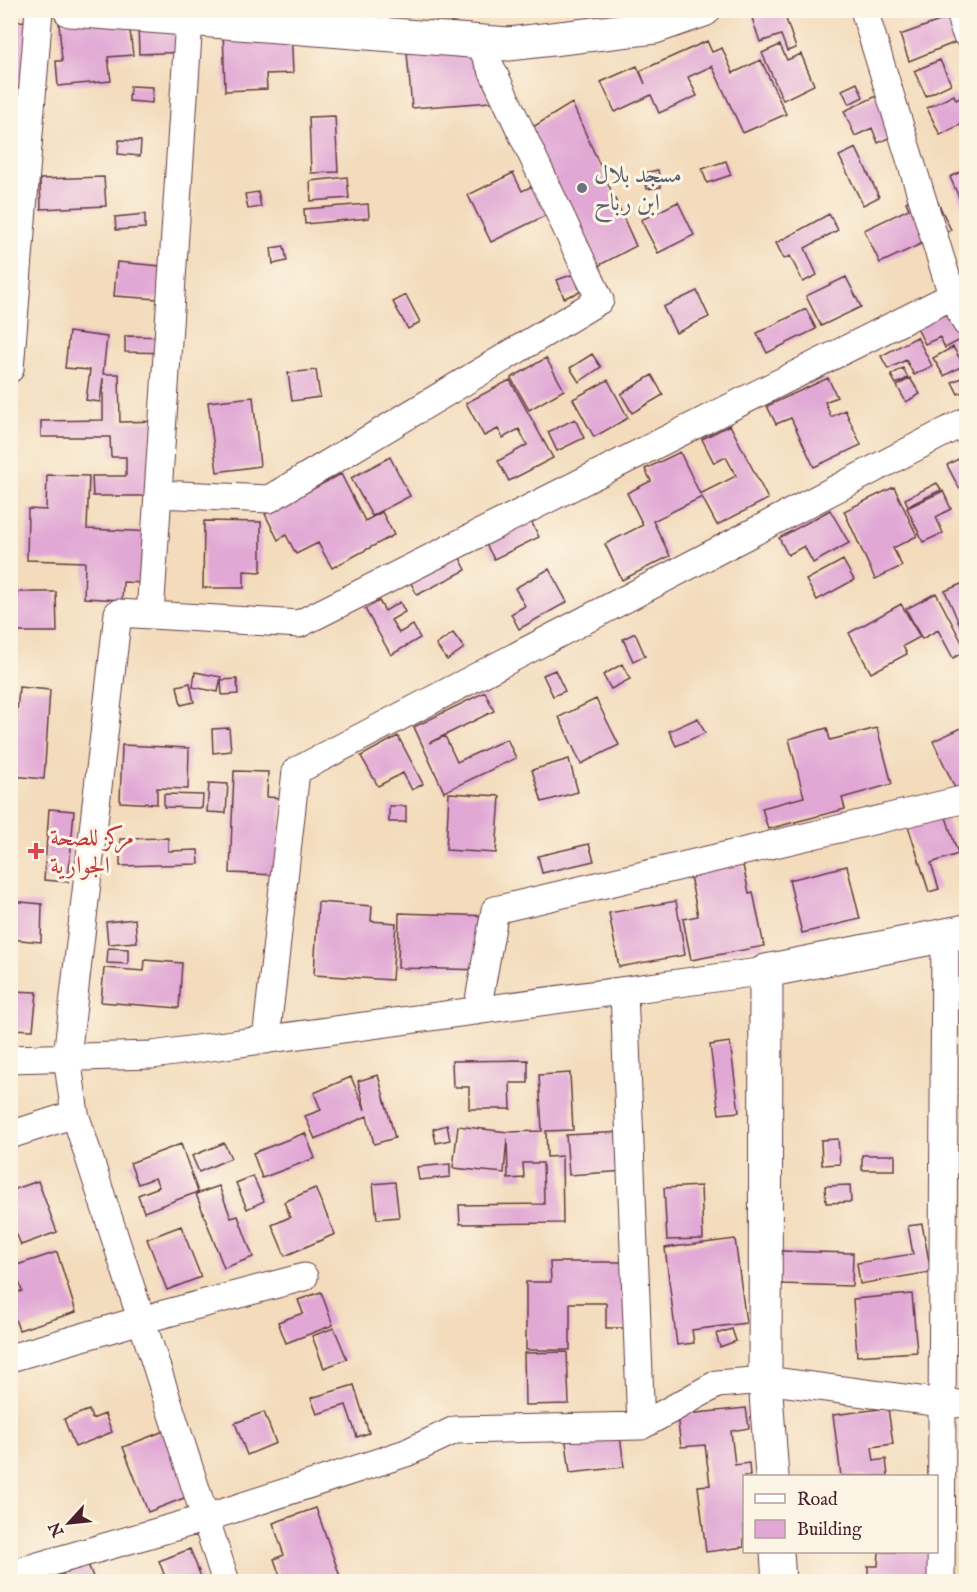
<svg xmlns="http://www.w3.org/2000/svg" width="977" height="1592" font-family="'IM FELL English',Amiri,serif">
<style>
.building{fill:#e1a8d5}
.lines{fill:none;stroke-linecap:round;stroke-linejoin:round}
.minor-casing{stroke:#633b41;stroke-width:29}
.tertiary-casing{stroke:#633b41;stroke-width:35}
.secondary-casing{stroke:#633b41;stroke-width:35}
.minor{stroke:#fff;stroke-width:27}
.tertiary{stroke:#fff;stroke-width:33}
.secondary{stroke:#fff;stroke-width:33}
.worship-dot{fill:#6b7280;stroke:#fcf5e5;stroke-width:2}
.health-dot{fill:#e0444e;stroke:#fcf5e5;stroke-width:2}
.labels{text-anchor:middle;stroke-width:6;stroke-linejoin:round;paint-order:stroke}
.worship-label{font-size:24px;fill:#5b616d;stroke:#fcf5e5;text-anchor:start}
.health-label{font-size:24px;fill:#be3a42;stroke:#fcf5e5;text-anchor:start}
</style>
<rect width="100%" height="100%" fill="#fcf5e5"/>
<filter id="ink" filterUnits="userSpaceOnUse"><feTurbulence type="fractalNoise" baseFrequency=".0167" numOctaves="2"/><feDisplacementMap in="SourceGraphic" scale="12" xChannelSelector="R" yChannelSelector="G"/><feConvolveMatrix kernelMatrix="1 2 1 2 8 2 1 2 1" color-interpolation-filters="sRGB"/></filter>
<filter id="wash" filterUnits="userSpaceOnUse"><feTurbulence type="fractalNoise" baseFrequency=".008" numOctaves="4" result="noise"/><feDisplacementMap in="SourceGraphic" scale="24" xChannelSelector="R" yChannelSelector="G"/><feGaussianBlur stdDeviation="1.35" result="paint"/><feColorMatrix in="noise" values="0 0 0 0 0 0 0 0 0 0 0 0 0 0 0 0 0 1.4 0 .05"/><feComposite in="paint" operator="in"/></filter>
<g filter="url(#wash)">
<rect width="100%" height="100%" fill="#f3dbbc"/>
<g id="blocks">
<!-- building -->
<path class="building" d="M775 10H783L796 48 787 51 781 35 760 42 752 18Z
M128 15 133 55 108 57 111 81 58 86 56 61H62L59 22Z
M948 18 956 42 909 61 900 35Z
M28 21 34 86 10 88V22Z
M186 22 187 52 139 54 138 23Z
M291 27 293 73 266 74 267 89 225 91 223 30Z
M707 41 712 52 722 48 733 73 761 60 786 114 743 133 712 66 688 77 697 96 659 113 651 95 615 112 601 82 637 66 645 84 640 71Z
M780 45 787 60 801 54 814 85 783 100 762 53Z
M499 46 504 101 412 108 407 53Z
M940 60 951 84 926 96 914 71Z
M857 83 863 97 849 104 842 90Z
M130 86 153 87 152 103 129 101Z
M879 95 897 134 878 143 872 128 855 136 844 111Z
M954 95 956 100 966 95V122L940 135 927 108Z
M572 103 636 246 592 269 528 130Z
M335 116 338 172 311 173 309 117Z
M25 123 28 145 10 148V125Z
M119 140 141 141 140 156 118 154Z
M856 148 879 197 863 205 839 156Z
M726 161 731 175 707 183 702 169Z
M966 169V213L950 177Z
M658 170 661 187 647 189 644 173Z
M513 173 522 191 543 181 557 210 491 242 468 195Z
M104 177 106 206 41 209 40 179Z
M347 177 349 198 311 201 310 181Z
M932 190 951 230 880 263 864 230 909 209 906 202Z
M258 192 261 207 248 209 245 194Z
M678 202 694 235 658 253 641 220Z
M368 204 369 218 305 224 304 209Z
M145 214V228L116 230 115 217Z
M829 214 838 230 805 248 817 275 803 282 790 256 784 259 776 243Z
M284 246 287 261 273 264 271 248Z
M117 262 161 266 158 299 114 296Z
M574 274 580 292 564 298 557 280Z
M846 277 861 307 821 326 806 296Z
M697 291 709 317 676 333 663 307Z
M406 295 420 322 408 329 393 302Z
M958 301 966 320V337L945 348 940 337 925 344 914 322Z
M806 309 816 329 767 353 757 333Z
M69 332 107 337 103 374H119L120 422 164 421 165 496H93L92 476H126V457H111L110 437H41V421L103 420V378L100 402 86 400 90 370 65 368Z
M125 336 174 337V353L125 352Z
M917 337 932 366 914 375 906 360 888 369 881 356Z
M953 347 964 365 944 376 933 358Z
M592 354 601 367 579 382 570 368Z
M546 358 564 390 529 410 511 378Z
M903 368 908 378 896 384 891 375Z
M316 370 320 397 292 401 288 373Z
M652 375 663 395 632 413 621 394Z
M966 376V390L958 394 952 382Z
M828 378 837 397 825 402 831 417 845 410 861 445 814 467 791 418 776 424 767 406Z
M910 378 920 394 906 402 897 386Z
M510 380 553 458 509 481 498 461 527 445 519 429 503 438 498 429 484 436 466 403Z
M608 380 628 418 594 437 573 399Z
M253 397 260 466 217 472 208 402Z
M575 419 584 438 557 451 548 432Z
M730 425 768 499 717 525 702 497 653 521 670 556 622 580 605 544 643 525 627 493 651 481 645 469 680 452 700 494 736 476 726 457 714 463 702 439Z
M390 457 410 496 372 516 351 478Z
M962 457 966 466V484L959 488 947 465Z
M341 474 365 521 382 512 394 535 332 568 318 543 296 554 286 535 278 540 265 514Z
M47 475 89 476 87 529 156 532 145 583 123 582 122 600 84 598 85 562 27 560 28 509 46 510Z
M937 483 941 490 908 506 905 499Z
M894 487 917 536 893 548 902 566 875 579 844 511Z
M943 491 951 509 936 517 943 533 923 542 907 508Z
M830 510 849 543 813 563 804 546 788 555 779 538Z
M527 513 539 537 494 559 481 535Z
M204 521 261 522V572L244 571V588H203Z
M457 552 466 570 417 595 408 577Z
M843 560 854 580 817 600 806 580Z
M549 569 567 602 519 629 511 614 525 606 515 588Z
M966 582V639L945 591Z
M17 592H56L57 632H17Z
M936 593 966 650V651L953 658 938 630 922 639 906 609Z
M379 601 385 611 400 602 405 612 391 620 399 633 413 625 420 638 391 655 365 609Z
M901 604 920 637 903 646 907 654 871 673 849 633Z
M453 633 464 648 447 660 436 645Z
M635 633 645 656 633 661 623 639Z
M622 664 630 679 611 689 603 675Z
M555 670 565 691 553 696 543 675Z
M195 672 221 677 218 692 193 687Z
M237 679 238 694 222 695 221 680Z
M190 683 194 702 181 705 177 686Z
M19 687 50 690 44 779 12 776Z
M485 692 494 711 429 743 445 736 457 762 507 739 516 758 444 792 414 727Z
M596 699 619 745 581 764 559 717Z
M698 718 705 733 676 746 669 731Z
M966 726V783L955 788 933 741Z
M229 728 231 751 213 753 212 729Z
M827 728 830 740 877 728 892 784 842 798 845 809 768 829 762 808 804 797 789 739Z
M398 736 423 784 412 790 403 773 378 786 361 756Z
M122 745 189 748 188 789 157 788V804L120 802Z
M569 759 578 792 542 802 532 770Z
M234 771 268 772 267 797 282 798 278 875 230 873Z
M209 783 228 784 226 813 207 812Z
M449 793 500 796 496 853 446 850Z
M164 794 203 795 202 808 164 807Z
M389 806H406V822H389Z
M49 809 74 811 68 882 44 880Z
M945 814 958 854 931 863 939 889 929 892 908 826Z
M168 838V851L198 850 199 864 120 866V839Z
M589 844 594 861 542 873 538 856Z
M742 861 749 893 753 892 764 946 691 960 683 919 698 916 689 871Z
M847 866 860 919 802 933 789 880Z
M10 901 42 904 41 942 10 939Z
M676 901 685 955 619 967 609 913Z
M318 902 372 906 371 921 396 923 392 980 314 975Z
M399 913 492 916 491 970 398 968Z
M135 919 137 942 108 944 106 922Z
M108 948 128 949V964L107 963Z
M145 960 182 963 179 1008 101 1002 104 968 144 971Z
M10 991 37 992 33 1030 10 1029Z
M730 1042 739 1112 719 1114 710 1045Z
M528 1060V1083H510L511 1109H469V1087H453L452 1061Z
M570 1073 573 1130 546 1131 547 1157 562 1156 563 1223 460 1224 459 1205 544 1204 543 1163H523L524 1178 508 1179 507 1138 504 1173 453 1168 458 1126 508 1132 542 1131 539 1075Z
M378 1075 395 1138 374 1144 367 1116 315 1139 305 1116 321 1110 314 1093 351 1077 365 1110 358 1081Z
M447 1125 450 1140 436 1143 433 1129Z
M623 1132 626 1171 569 1175 566 1135Z
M305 1133 315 1158 262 1178 253 1153Z
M838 1139 840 1164 822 1165 821 1140Z
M224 1143 231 1158 199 1172 192 1156Z
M181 1144 198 1192 144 1212 138 1195 159 1187 155 1178 138 1184 130 1163Z
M862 1155H895V1170H862Z
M450 1164V1177L419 1180 417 1167Z
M253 1176 264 1201 247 1209 236 1183Z
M38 1181 57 1232 21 1245 12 1222H10V1191Z
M395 1182 399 1217 377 1219 373 1184Z
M850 1185 851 1202 826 1203 825 1186Z
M219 1186 231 1218 238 1216 253 1257 224 1268 196 1194Z
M701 1186 703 1239 667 1240 664 1188Z
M315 1188 335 1234 285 1256 272 1225 290 1217 284 1202Z
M922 1224 931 1272 860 1284 857 1263 913 1254 908 1226Z
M181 1226 201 1277 167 1290 147 1239Z
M735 1239 746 1323 692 1330 694 1343 677 1345 665 1248Z
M779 1251 853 1253 852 1286 779 1284Z
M57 1252 76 1312 19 1330 10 1305V1295L22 1291 14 1266Z
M550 1262H629V1328H606V1303H570V1350H526V1282H551Z
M321 1292 333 1325 286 1343 278 1322 303 1313 298 1300Z
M912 1294 917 1352 857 1356 853 1299Z
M334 1328 347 1359 324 1368 312 1336Z
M732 1329 736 1341 720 1347 716 1334Z
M567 1352 569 1404 525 1405 524 1353Z
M354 1385 369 1433 357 1437 346 1405 317 1414 311 1398Z
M746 1408 749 1428 731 1431 735 1465 749 1463 750 1476H744V1547L706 1552 698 1486 710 1485 705 1445 681 1447 677 1415Z
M888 1408 893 1444 872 1447 874 1461 886 1459 888 1476H841L833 1415Z
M89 1410 92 1419 105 1414 112 1432 75 1447 64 1419Z
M264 1412 276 1443 247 1455 235 1423Z
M619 1427 624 1467 570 1473 565 1434Z
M172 1428 197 1493 148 1512 123 1447Z
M316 1508 341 1579 333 1582H282L274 1559 284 1555 273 1523Z
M190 1549 203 1582H150L149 1580 164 1574 159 1561Z
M879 1552H929V1582H868V1566H878Z
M88 1564 95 1582H43Z"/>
</g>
</g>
<g filter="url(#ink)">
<use href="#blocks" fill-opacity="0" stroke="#633b41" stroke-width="1.5"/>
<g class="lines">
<!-- minor casing -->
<g class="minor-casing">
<path id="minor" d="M864 10 952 295 966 323
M962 23 966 34
M10 369 39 10
M158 494 269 499 600 300 479 42
M150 615 189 20
M624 991 641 1426
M477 1011 495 910 966 799
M266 1040 296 771 966 421
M10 1059 152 1055 766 971
M10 1135 75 1114
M10 1358 141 1320 304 1277
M10 1574 206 1518 406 1453 455 1430 641 1426 717 1384 765 1380 942 1403 966 1404
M226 1582 75 1114 67 1057 118 613 299 624 966 289
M941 1582 945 935"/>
</g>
<!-- tertiary casing -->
<g class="tertiary-casing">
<path id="tertiary" d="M70 10 509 44 655 27 704 10"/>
</g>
<!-- secondary casing -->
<g class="secondary-casing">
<path id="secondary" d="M772 1476 765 1380 766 971 966 931
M777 1552 779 1582"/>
</g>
<!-- minor -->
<use href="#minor" class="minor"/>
<!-- tertiary -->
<use href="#tertiary" class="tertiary"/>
<!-- secondary -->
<use href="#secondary" class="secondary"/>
</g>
</g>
<!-- markers -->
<circle class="worship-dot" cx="582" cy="188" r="6"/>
<path class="health-dot" d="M33 842h6v6h6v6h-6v6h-6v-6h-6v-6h6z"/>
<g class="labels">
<!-- worship labels -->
<g class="worship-label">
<text x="594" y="182">مسجد بلال<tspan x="594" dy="28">ابن رباح</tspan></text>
</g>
<!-- health labels -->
<g class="health-label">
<text x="50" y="845">مركز للصحة<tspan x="50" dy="28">الجوارية</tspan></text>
</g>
</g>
<!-- margin -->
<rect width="977" height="1592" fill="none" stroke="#fcf5e5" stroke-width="36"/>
<!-- legend -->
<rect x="743" y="1475" width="195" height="78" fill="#fcf5e5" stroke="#b59f9b" stroke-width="1.5"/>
<rect x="755" y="1494" width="30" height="9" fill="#ffffff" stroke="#b59f9b" stroke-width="1.5"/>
<text x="797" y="1505" font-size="18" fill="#4a1f2b">Road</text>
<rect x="755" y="1520" width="30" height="18" fill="#e1a8d5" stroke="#b59f9b" stroke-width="1.5"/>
<text x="797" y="1535" font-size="18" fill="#4a1f2b">Building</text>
<!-- north arrow -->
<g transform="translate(69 1523) rotate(243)" stroke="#fcf5e5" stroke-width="4.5" paint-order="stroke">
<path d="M0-4.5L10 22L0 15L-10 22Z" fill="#4a1f2b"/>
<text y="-9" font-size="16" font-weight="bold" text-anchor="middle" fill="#4a1f2b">N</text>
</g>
</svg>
